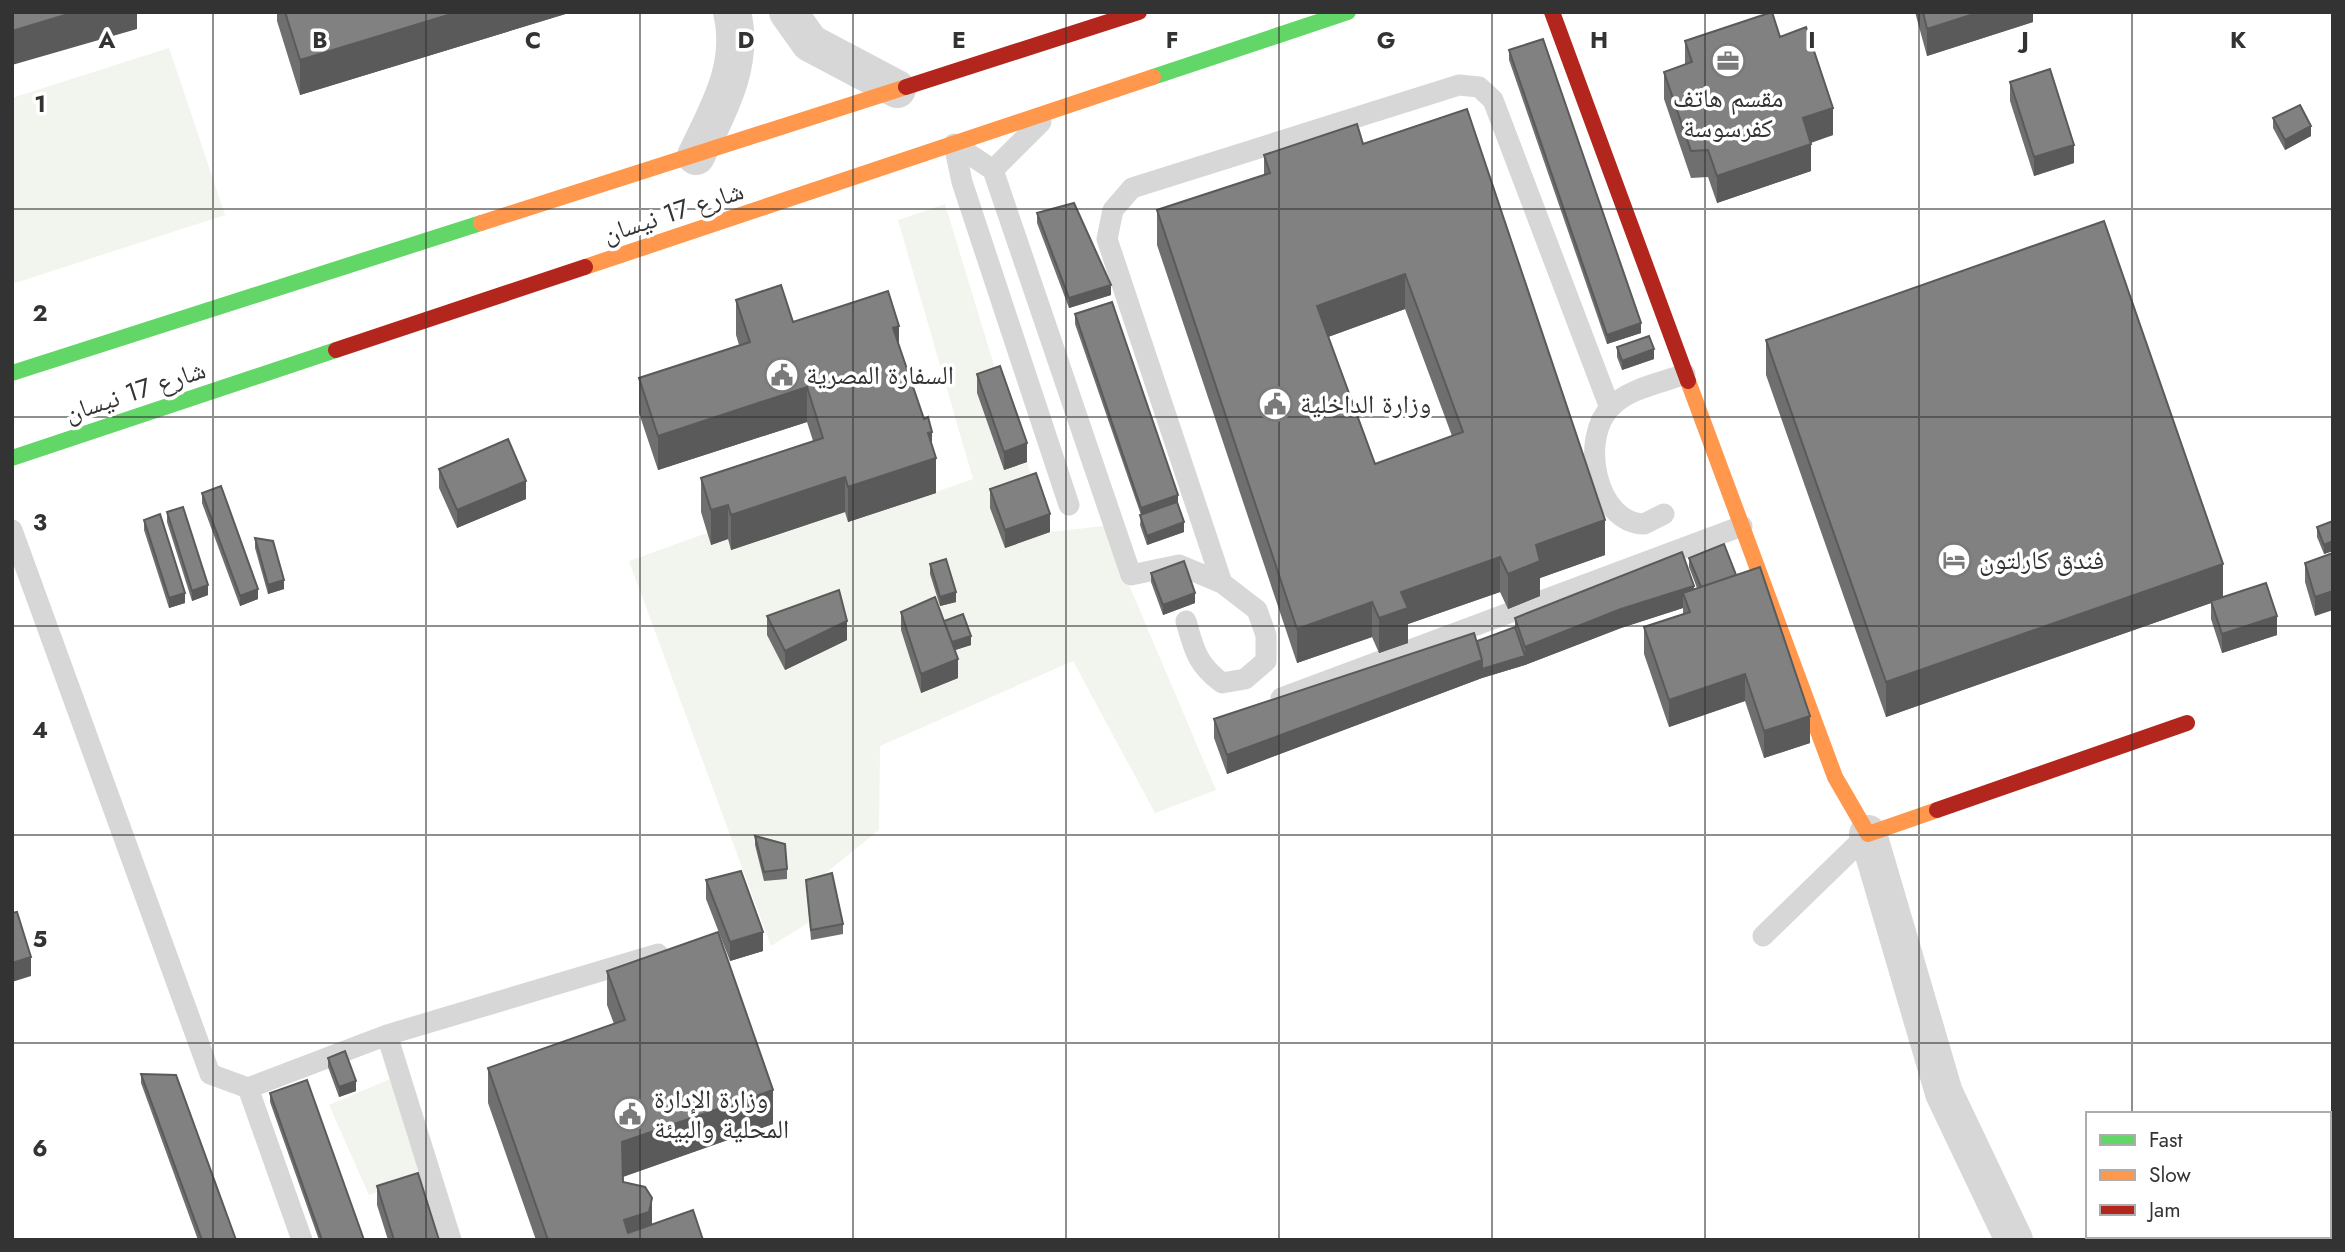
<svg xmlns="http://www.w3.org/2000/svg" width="2345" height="1252" font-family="Jost,'Noto Naskh Arabic',sans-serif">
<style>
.green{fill:#f1f5ed}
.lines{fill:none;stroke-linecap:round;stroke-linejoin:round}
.lane{stroke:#d7d7d7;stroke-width:21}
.street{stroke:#d7d7d7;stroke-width:38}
.fast{stroke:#63d668;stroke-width:16}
.slow{stroke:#ff974d;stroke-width:16}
.jam{stroke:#b3261e;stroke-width:16}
.wall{fill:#6f6f6f;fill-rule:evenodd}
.shaded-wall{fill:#5a5a5a}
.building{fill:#818181;stroke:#5a5a5a;stroke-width:2;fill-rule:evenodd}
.grid{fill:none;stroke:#333;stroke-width:2;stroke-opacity:0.55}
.labels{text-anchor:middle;stroke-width:7;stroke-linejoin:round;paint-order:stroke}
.poi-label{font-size:26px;fill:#333;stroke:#fff;text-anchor:start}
.street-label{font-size:26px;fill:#333;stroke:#fff}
.grid-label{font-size:23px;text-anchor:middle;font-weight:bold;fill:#333;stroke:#fff;stroke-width:7;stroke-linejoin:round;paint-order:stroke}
</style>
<rect width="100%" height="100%" fill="#fff"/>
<!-- green -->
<path class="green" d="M169 48 225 215 12 284V98Z
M945 204 1000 385 977 394 1004 470 1027 462 1036 492 1005 548 1050 532 1104 526 1216 790 1155 813 1073 661 880 746 879 830 806 889 811 921 771 946 629 561 707 533 711 545 728 539 731 550 845 512 849 522 973 479 898 220Z
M390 1079 425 1173 369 1195 329 1105Z"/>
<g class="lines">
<!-- lane -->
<path class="lane" d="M954 144 993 170 1131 575 1179 565 1222 583 1257 610 1266 635V661L1245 679 1222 683C1197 664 1194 650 1186 621
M954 144 962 182 1069 505
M993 170 1041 122
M1664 514 1644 524C1596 523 1579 438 1611 407 1629 388 1662 383 1685 374
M12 530 210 1074 248 1088 302 1240
M1222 583 1107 239 1113 210 1132 188 1459 85 1479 87 1493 100 1610 408
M1281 698 1742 526
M1763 936 1868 834
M387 1035 451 1240
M248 1088 387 1035 658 954"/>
<!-- street -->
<path class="street" d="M788 12 810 43 897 89
M696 156C718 110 745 65 732 12
M1868 834 1944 1093 2014 1240"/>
<!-- fast -->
<path class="fast" d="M1153 77 1348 12
M12 373 481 223
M12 458 336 350"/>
<!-- slow -->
<path class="slow" d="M481 223 906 87
M585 267 1153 77
M1688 381 1835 777 1868 834 1937 810"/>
<!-- jam -->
<path class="jam" d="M1552 12 1688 381
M906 87 1139 12
M336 350 585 267
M1937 810 2187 723"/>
</g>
<!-- wall -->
<path class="wall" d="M277 12H572L300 95 277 21Z
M1915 12H2033V22L1927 56Z
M1780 37 1833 135 1811 143V171L1717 203 1708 177 1691 178 1664 99V72L1685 64V41Z
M1509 50 1641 333 1607 344 1509 60Z
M2010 82 2074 163 2034 176 2010 101Z
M2273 118 2311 136 2285 150 2273 128Z
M1363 144 1605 555 1540 578V596L1508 609 1500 592 1408 624V643L1379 653 1372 637 1297 663 1157 245V210L1264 175V155ZM1405 309 1452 436 1375 464 1328 337Z
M1037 213 1111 295 1069 308 1037 223Z
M736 300 793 322 899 345 932 447 936 493 848 522 845 512 731 550 728 539 711 545 701 512V478L813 441 807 422 658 470 639 413V378L739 345 736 335Z
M1075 314 1178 505 1184 532 1147 545 1140 525 1141 515 1075 324Z
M1766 340 2223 597 2277 635 2222 653 2211 619V603L1886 717 1766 375Z
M1617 347 1654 359 1622 370 1617 357Z
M977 374 1027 462 1004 470 977 393Z
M439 469 526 499 457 528 439 488Z
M990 489 1050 532 1005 548 990 508Z
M202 493 258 599 240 606 202 503Z
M167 512 208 595 192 601 167 522Z
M144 520 185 603 169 608 144 530Z
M2333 521V551L2324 554 2317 537V527Z
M255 538 284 589 268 594 255 548Z
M2333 553 2315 616 2305 582V563Z
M1689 558 1736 575 1810 743 1764 758 1745 701 1669 727 1644 654V627L1683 614V608L1621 628 1525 665 1482 678 1227 774 1214 738V719L1477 641 1515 627V618L1697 588 1689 567Z
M930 564 956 602 940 606 930 574Z
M1151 573 1195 603 1163 615 1151 582Z
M901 612 944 621 971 645 955 650 958 678 921 693 901 630Z
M767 616 847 640 785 670 767 635Z
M755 836 787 869V879L764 881 755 845Z
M706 880 763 951 730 961 706 899Z
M806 880 843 924V934L811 940Z
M607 971 773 1124 623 1177V1182L652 1225 703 1240H536L488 1103V1068L614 1024 607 1005Z
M328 1058 356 1091 339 1097 328 1067Z
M141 1074 236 1240H198L141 1083Z
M270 1093 364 1240H319L270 1102Z
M377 1186 439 1240H388L377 1205Z"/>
<!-- shaded-wall -->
<path class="shaded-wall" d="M75 12H137V29L12 65V31Z
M458 12H572L300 95V60Z
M1980 12H2033V22L1927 56V29Z
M1833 108V135L1803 145V118Z
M2311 126V136L2285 150V140Z
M1811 144V171L1717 203V176Z
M2074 145V163L2034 176V157Z
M1405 274V309L1317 341V306Z
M1111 285V295L1069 308V298Z
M1641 323V333L1607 344V335Z
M899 326V361L893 328Z
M1654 349V359L1622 370V361Z
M807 387V422L658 470V436Z
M932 432V459L936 458V493L848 522V487L928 433Z
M1027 443V462L1004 470V452Z
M845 477V512L731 550V515Z
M526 481V499L457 528V510Z
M1178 495V505L1141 518V508Z
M728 505V539L711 545V510Z
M1050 514V532L1005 548V530Z
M1605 520V555L1540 578V596L1508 609V574L1536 545Z
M1184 522V532L1147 545V536Z
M2333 541V551L2324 554V545Z
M1500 557V592L1408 624V643L1379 653V618L1401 592Z
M2223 564V599L2211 601V603L1886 717V682Z
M284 580V589L268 594V585Z
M208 585V595L192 601V591Z
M1694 586V604L1683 593V608L1621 628 1525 665V647L1621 609Z
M258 589V599L240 606V596Z
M2333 591V610L2315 616V597Z
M956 592V602L940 606V597Z
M185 593V603L169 608V598Z
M1195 593V603L1163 615V605Z
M1372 602V637L1297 663V629Z
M2277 616V635L2222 653V634Z
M847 621V640L785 670V651Z
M971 636V645L949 652V643Z
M1525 656V665L1482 678V669Z
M958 659V678L921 693V674Z
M1482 660V678L1227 774V755Z
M1745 674V701L1669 727V700Z
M1810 716V743L1764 758V731Z
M763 932V951L730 961V942Z
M31 957V976L12 982V963Z
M356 1081V1091L339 1097V1087Z
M773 1090V1124L622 1177V1142Z
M652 1198V1233L624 1240V1220Z"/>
<!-- building -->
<path class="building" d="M12 12H75L12 31Z
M285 12H458L300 60Z
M1772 12 1780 37 1806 27 1833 108 1803 118 1811 144 1717 176 1708 150 1691 151 1664 72 1692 62 1685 41Z
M1923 12H1980L1927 29Z
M1543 39 1641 323 1607 335 1509 50Z
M2050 69 2074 145 2034 157 2010 82Z
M2300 105 2311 126 2285 140 2273 118Z
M1467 109 1605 520 1536 545 1540 561 1508 574 1500 557 1401 592 1408 608 1379 618 1372 602 1297 629 1157 210 1270 173 1264 155 1357 124 1363 144ZM1405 274 1463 432 1375 464 1317 306Z
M1074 203 1111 285 1069 298 1037 213Z
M2104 221 2223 564 1886 682 1766 340Z
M781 285 793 322 888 291 899 326 893 328 924 419 928 417 932 432 928 433 936 458 848 487 845 477 731 515 728 505 711 510 701 478 823 438 807 387 658 436 639 378 750 342 736 300Z
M1112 302 1178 495 1141 508 1075 314Z
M1649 336 1654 349 1622 361 1617 347Z
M1000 366 1027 443 1004 452 977 374Z
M508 439 526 481 457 510 439 469Z
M1036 473 1050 514 1005 530 990 489Z
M221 486 258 589 240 596 202 493Z
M1177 502 1184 522 1147 536 1140 515Z
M183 507 208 585 192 591 167 512Z
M160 514 185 593 169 598 144 520Z
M2333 521V541L2324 545 2317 527Z
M255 538 273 541 284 580 268 585Z
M1724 544 1736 575 1701 587 1689 558Z
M1682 552 1694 586 1621 609 1525 647 1515 618Z
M2333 553V591L2315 597 2305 563Z
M946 559 956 592 940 597 930 564Z
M1184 561 1195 593 1163 605 1151 573Z
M1760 567 1810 716 1764 731 1745 674 1669 700 1644 627 1690 612 1683 593Z
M2266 583 2277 616 2222 634 2211 601Z
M839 590 847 621 785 651 767 616Z
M935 597 958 659 921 674 901 612Z
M963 614 971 636 952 642 944 621Z
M1515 627 1525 656 1482 669V660L1477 641Z
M1474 633 1482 660 1227 755 1214 719Z
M755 836 785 844 787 869 764 872Z
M741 871 763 932 730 942 706 880Z
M832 873 843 924 811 930 806 880Z
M17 912 31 957 12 963V913Z
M718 932 773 1090 622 1142 623 1182 645 1187 652 1198 649 1212 624 1220 628 1233 693 1210 703 1240H548L488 1068 625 1020 607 971Z
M345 1051 356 1081 339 1087 328 1058Z
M141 1074 176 1075 236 1240H202Z
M307 1080 364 1240H322L270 1093Z
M418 1173 439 1240H394L377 1186Z"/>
<!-- grid -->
<path class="grid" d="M213 12V1240M426 12V1240M640 12V1240M853 12V1240M1066 12V1240M1279 12V1240M1492 12V1240M1705 12V1240M1919 12V1240M2132 12V1114M12 209H2333M12 417H2333M12 626H2333M12 835H2333M12 1043H2333M2132 1236V1240"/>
<!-- icons -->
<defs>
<g id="office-ring" transform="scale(1.75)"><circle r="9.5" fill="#fff" stroke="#7a7a7a" stroke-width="1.5"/><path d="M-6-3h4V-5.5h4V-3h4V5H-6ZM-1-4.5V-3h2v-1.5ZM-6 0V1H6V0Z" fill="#7a7a7a"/></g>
<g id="civic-ring" transform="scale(1.75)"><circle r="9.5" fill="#fff" stroke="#7a7a7a" stroke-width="1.5"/><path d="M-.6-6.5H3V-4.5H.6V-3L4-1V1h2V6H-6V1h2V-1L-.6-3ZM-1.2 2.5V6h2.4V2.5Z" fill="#7a7a7a"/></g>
<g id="hotel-ring" transform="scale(1.75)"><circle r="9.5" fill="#fff" stroke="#7a7a7a" stroke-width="1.5"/><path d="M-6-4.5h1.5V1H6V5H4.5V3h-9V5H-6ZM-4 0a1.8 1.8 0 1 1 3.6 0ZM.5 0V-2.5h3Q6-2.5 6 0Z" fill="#7a7a7a"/></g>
</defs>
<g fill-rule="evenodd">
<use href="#office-ring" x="1728" y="61"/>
<use href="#civic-ring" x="782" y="375"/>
<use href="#civic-ring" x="1275" y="404"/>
<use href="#hotel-ring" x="1954" y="560"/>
<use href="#civic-ring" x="630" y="1114"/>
</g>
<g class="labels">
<!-- poi labels -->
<g class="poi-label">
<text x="1728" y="107" text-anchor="middle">مقسم هاتف<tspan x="1728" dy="30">كفرسوسة</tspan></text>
<text x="806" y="384">السفارة المصرية</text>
<text x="1300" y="413">وزارة الداخلية</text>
<text x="1979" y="569">فندق كارلتون</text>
<text x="654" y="1108">وزارة الإدارة<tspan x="654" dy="30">المحلية والبيئة</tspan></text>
</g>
<!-- street labels -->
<g class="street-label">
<text transform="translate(673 212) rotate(-18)" y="9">شارع 17 نيسان</text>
<text transform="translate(135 391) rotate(-18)" y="9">شارع 17 نيسان</text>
</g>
</g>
<g class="grid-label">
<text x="107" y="48">A</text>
<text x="320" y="48">B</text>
<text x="533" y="48">C</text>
<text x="746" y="48">D</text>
<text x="959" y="48">E</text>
<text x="1172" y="48">F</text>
<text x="1386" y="48">G</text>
<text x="1599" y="48">H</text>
<text x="1812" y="48">I</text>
<text x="2025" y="48">J</text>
<text x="2238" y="48">K</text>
<text x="40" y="112">1</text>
<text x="40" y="321">2</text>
<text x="40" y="530">3</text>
<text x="40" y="738">4</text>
<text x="40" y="947">5</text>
<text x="40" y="1156">6</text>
</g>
<!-- border -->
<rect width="2345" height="1252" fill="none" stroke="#333333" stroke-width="28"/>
<!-- legend -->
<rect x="2086" y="1112" width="245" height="126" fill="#ffffff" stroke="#adadad" stroke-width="2"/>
<rect x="2100" y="1135" width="35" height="10" fill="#63d668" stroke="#adadad" stroke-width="2"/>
<text x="2149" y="1147" font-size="21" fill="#333333">Fast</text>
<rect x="2100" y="1170" width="35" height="10" fill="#ff974d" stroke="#adadad" stroke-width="2"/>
<text x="2149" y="1182" font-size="21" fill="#333333">Slow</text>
<rect x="2100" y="1205" width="35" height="10" fill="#b3261e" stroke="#adadad" stroke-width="2"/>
<text x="2149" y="1217" font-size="21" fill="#333333">Jam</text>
</svg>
